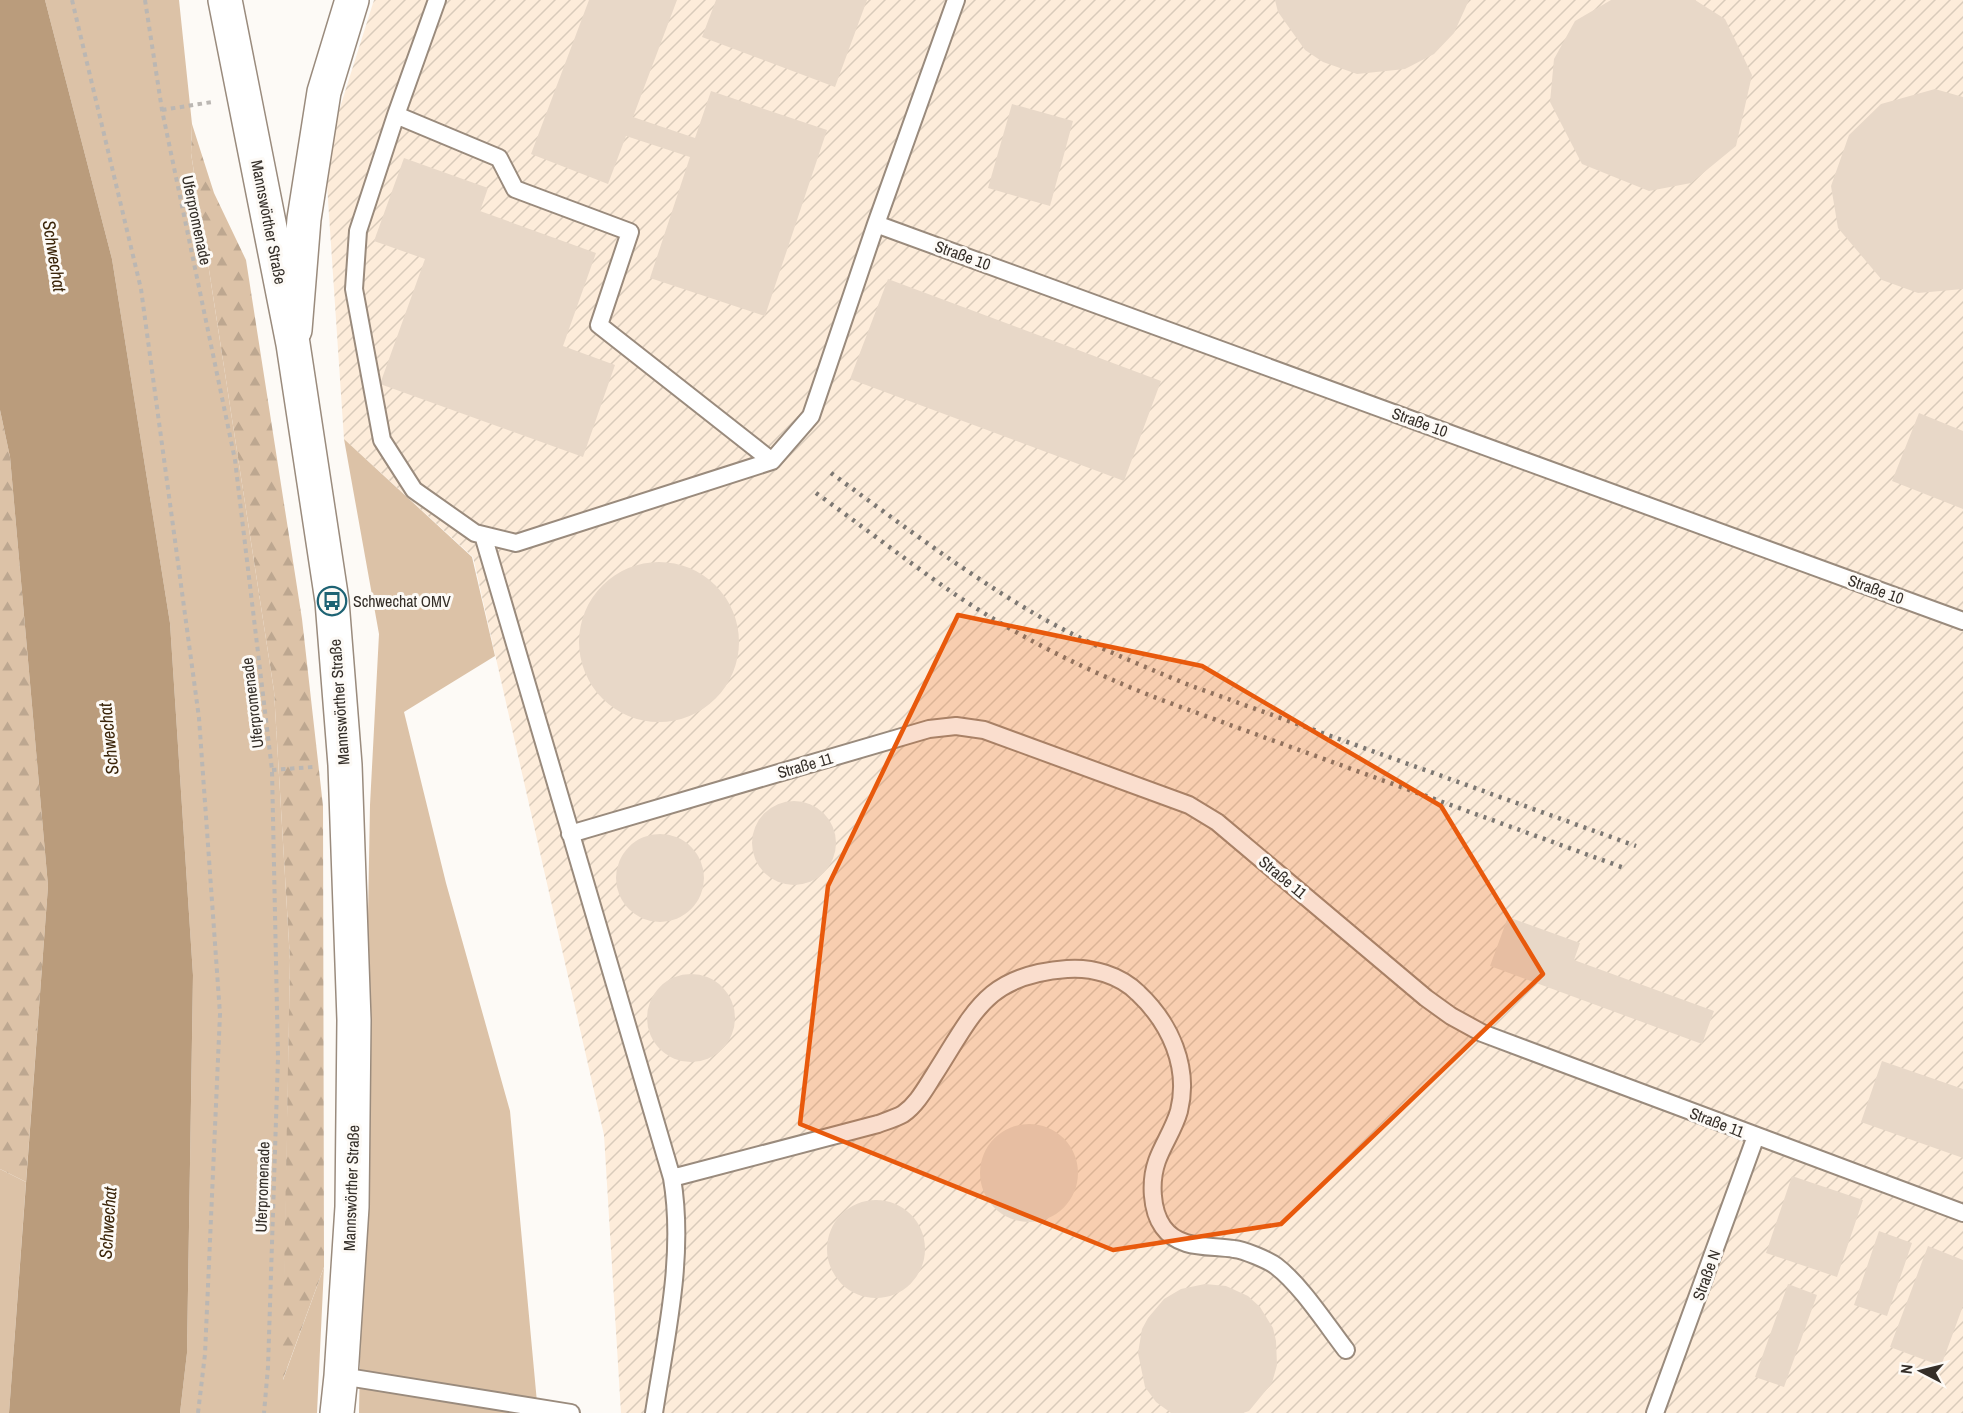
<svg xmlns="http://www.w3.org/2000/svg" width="1963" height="1413" font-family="'Archivo Narrow',sans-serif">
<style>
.industrial{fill:url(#industrial-furrows)}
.grass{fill:#dcc2a7}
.forest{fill:url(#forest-firs)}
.water{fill:#ba9c7c}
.building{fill:#e8d8c8}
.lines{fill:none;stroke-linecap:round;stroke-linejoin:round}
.service-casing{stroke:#9a8b7d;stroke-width:20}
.minor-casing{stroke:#9a8b7d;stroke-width:36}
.secondary-casing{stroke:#9a8b7d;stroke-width:36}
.path{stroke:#bbb7b3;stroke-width:4;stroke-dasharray:4.5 4.5;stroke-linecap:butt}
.service{stroke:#fff;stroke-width:16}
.minor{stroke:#fff;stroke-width:33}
.secondary{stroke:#fff;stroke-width:33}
.rail{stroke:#7c7772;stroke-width:4.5;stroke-dasharray:3 6;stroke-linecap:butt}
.marked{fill:#e8590c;fill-opacity:0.2;stroke:#e8590c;stroke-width:4.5;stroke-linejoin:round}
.labels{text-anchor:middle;stroke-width:6;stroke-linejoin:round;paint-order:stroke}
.street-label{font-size:16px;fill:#342e28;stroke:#fdfaf6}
.poi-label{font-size:16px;fill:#342e28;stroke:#fdfaf6;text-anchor:start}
.water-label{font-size:18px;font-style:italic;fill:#3b250a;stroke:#fdfaf6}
</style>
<defs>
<pattern id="industrial-furrows" width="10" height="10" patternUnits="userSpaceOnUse" patternTransform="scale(1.5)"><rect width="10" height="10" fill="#fdecda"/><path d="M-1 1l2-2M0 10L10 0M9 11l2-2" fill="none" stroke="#d9cbbb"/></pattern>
<pattern id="forest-firs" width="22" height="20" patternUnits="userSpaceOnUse" patternTransform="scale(1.5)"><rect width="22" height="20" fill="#dcc2a7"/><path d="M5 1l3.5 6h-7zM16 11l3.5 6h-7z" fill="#bda790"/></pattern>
</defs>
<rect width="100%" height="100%" fill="#fdfaf6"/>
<!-- industrial -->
<path class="industrial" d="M374 0H1963V1413H621L604 1135 473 557 344 439 325 155Z"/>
<!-- grass -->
<path class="grass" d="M45 0H179L192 124 191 153 274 691 290 960 283 1380 324 1267 317 1413H180L187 1353 193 975 170 623 112 259Z
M344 439 472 557 495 656 404 712 446 883 510 1111 538 1413H359L370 805 379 634Z
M0 1159V1169L26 1182 9 1413H0Z"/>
<!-- forest -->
<path class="forest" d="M192 124 214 193 246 260 302 619 323 806 324 1267 282 1382 290 960 274 691 191 153Z
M0 410 10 457 48 886 26 1182 0 1169Z"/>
<!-- water -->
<path class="water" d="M0 0H45L112 259 170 623 193 975 187 1353 180 1413H9L48 886 10 457 0 410Z"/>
<!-- building -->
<path class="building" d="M589 0H677L633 117 695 138 711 91 827 130 765 316 650 278 690 157 626 136 608 184 531 154Z
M716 0H867L835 87 702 37Z
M1275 0H1469L1454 33 1434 54 1405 69 1357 74 1323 62 1305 50 1278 12Z
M1611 0H1695L1725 19 1752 75 1736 146 1691 183 1649 191 1582 164 1550 102 1554 59 1575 21Z
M1935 89 1963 97V289L1918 293 1882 280 1838 228 1831 186 1849 135 1881 104Z
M1012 104 1073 121 1050 206 988 188Z
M404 158 488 188 480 211 596 253 563 346 615 365 583 457 380 384 425 259 374 241Z
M888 279 1161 381 1124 481 850 379Z
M1919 413 1963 431V509L1892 481Z
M579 642a80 80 0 1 1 160 0a80 80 0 1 1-160 0Z
M752 843a42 42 0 1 1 84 0a42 42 0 1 1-84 0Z
M616 878a44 44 0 1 1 88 0a44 44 0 1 1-88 0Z
M1508 917 1580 943 1574 960 1714 1011 1702 1044 1490 966Z
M647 1018a44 44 0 1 1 88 0a44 44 0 1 1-88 0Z
M1882 1061 1963 1089V1158L1861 1122Z
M980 1173a49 49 0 1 1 98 0a49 49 0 1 1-98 0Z
M1792 1176 1863 1200 1837 1277 1766 1253Z
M827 1249a49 49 0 1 1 98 0a49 49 0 1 1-98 0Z
M1879 1231 1912 1243 1887 1316 1854 1305Z
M1928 1246 1963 1260V1306L1941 1366 1890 1347Z
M1205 1284 1226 1286 1248 1296 1260 1307 1273 1328 1276 1341 1277 1365 1272 1383 1249 1411 1243 1413H1171L1156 1402 1145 1387 1138 1353 1142 1329 1148 1318 1164 1299 1181 1289Z
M1788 1284 1817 1295 1784 1387 1755 1377Z"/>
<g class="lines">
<!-- service casing -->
<g class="service-casing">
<path id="service" d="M437 0 396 115 358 231 354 289 382 440 414 490 475 533 516 543 772 461 811 416 876 224 956 0
M396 115 499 158 515 189 630 232 599 325 772 461
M876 224 1963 621
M483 535 672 1178C685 1255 666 1336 654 1413
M570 834 929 729 956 726 984 730 1189 805 1217 822 1426 998 1451 1016 1482 1033 1963 1213
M672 1178 878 1124C886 1121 896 1118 903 1114 917 1104 925 1089 934 1075 974 1013 985 975 1067 969 1092 967 1120 975 1138 993 1170 1023 1190 1067 1179 1111 1174 1129 1163 1144 1157 1161 1150 1181 1151 1210 1163 1227 1179 1250 1210 1245 1234 1249 1244 1250 1268 1260 1276 1266 1301 1285 1326 1324 1346 1350
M341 1376 571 1413
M1655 1413 1756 1136"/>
</g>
<!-- minor casing -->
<g class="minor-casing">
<path id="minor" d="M295 330 304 219 324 92 352 0"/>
</g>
<!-- secondary casing -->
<g class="secondary-casing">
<path id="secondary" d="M225 0 293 344 332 601 345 765 354 1020 352 1207 341 1376 337 1413"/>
</g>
<!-- path -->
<path class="path" d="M72 0 141 289 199 718 220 1014 205 1354 198 1413
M145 0 162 110 235 460 272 770 278 1058 268 1367 264 1413
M162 110 212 102
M272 770 313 767"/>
<!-- service -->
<use href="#service" class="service"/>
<!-- minor -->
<use href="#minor" class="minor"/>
<!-- secondary -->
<use href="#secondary" class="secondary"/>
<!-- rail -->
<path class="rail" d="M831 473C894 519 957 567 1025 608 1076 639 1133 662 1189 685L1636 846
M816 493C862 526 907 561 953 593 1022 640 1099 677 1178 706L1627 869"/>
</g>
<!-- marked area -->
<path class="marked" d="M958 615 1202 666 1441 806 1543 974 1281 1224 1113 1250 800 1124 828 886Z"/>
<!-- icons -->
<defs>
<g id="bus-ring" transform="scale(1.5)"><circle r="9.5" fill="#fdfaf6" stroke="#1e6374" stroke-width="1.5"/><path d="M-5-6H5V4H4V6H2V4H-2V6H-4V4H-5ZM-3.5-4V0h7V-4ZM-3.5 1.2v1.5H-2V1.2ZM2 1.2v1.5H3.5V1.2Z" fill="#1e6374"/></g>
</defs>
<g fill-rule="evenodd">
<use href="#bus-ring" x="332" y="601"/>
</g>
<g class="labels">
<!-- street labels -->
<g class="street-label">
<text transform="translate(197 220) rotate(78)" y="6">Uferpromenade</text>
<text transform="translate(269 222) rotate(79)" y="6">Mannswörther Straße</text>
<text transform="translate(963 255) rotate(20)" y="6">Straße 10</text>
<text transform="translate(1420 422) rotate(20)" y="6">Straße 10</text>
<text transform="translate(1876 589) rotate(20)" y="6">Straße 10</text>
<text transform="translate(339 702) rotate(-94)" y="6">Mannswörther Straße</text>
<text transform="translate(252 703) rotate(-97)" y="6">Uferpromenade</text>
<text transform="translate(805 765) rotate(-16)" y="6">Straße 11</text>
<text transform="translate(1283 877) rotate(40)" y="6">Straße 11</text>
<text transform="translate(1717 1122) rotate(21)" y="6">Straße 11</text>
<text transform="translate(262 1187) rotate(-88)" y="6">Uferpromenade</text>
<text transform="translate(351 1188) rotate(-88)" y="6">Mannswörther Straße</text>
<text transform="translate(1706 1275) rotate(-70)" y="6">Straße N</text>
</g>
<!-- poi labels -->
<g class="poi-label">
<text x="353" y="607">Schwechat OMV</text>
</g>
<!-- water labels -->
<g class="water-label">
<text transform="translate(54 256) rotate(81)" y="6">Schwechat</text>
<text transform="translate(109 739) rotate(-96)" y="6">Schwechat</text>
<text transform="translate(108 1223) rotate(-86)" y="6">Schwechat</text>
</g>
</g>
<!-- north arrow -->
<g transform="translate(1921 1371) rotate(277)" stroke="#fdfaf6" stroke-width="4.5" paint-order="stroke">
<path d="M0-4.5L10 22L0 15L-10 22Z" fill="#342e28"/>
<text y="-9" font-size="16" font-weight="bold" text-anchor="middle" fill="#342e28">N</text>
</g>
</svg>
